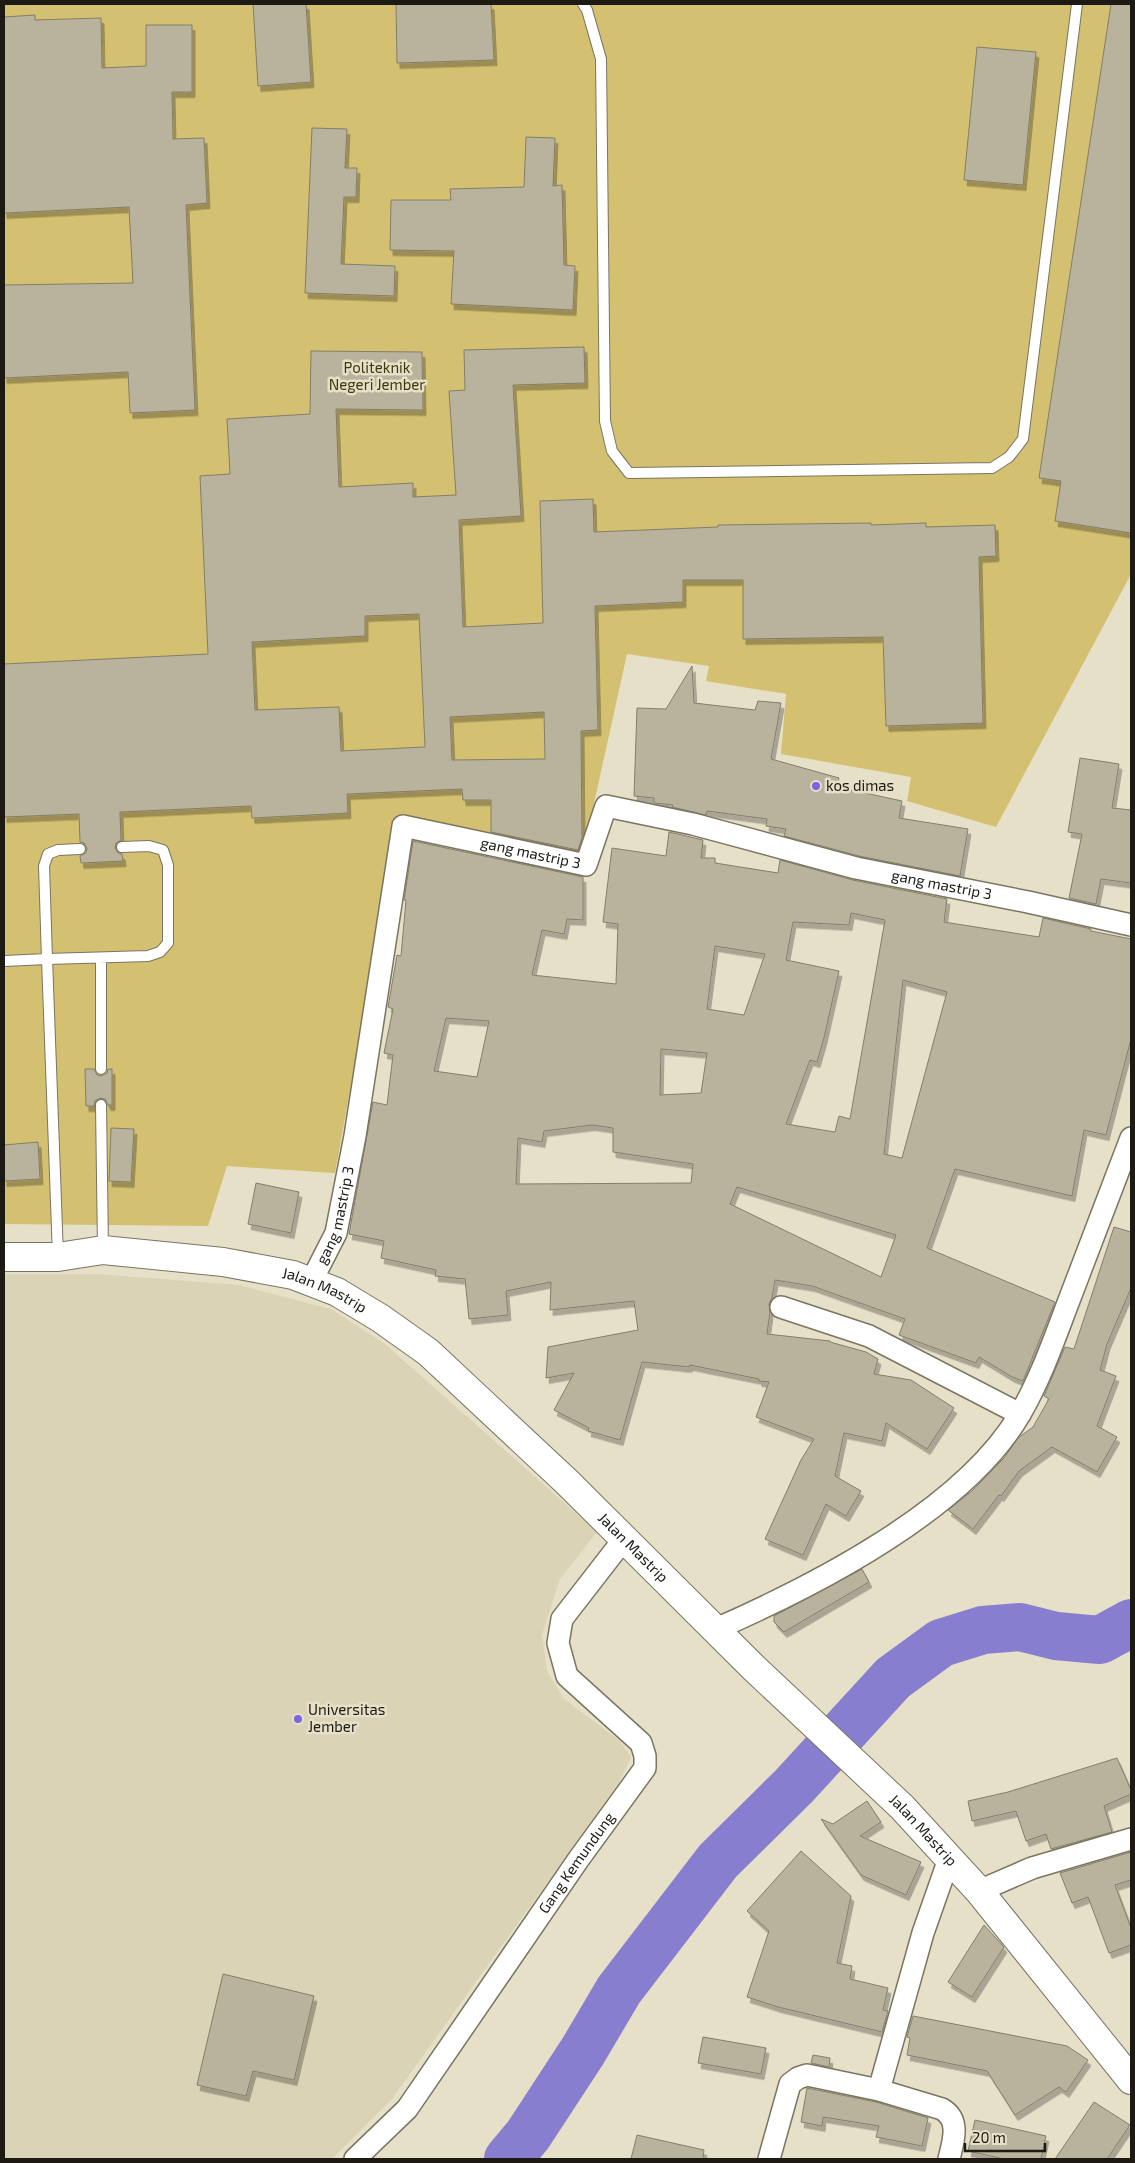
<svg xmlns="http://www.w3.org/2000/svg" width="1135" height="2163" font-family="'Exo 2',sans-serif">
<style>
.built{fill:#dbd3b5}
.green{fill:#d4c071}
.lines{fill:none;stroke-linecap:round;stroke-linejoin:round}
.river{stroke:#887ecf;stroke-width:48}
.building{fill:#b9b39e;stroke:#837e69;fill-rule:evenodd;filter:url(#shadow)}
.lane-casing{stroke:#7a7560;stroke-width:12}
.street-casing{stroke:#7a7560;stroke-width:24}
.secondary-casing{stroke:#7a7560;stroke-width:30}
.lane{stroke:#fff;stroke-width:10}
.street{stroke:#fff;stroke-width:21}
.secondary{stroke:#fff;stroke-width:28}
.poi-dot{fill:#7b64df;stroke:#e6e0c9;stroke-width:2}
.labels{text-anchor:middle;stroke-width:5;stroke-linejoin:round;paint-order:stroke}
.park-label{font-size:15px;fill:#41370c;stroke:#e6e0c9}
.poi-label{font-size:15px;fill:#1c1a12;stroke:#e6e0c9;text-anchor:start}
.street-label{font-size:15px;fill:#1c1a12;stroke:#e6e0c9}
</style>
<defs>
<filter id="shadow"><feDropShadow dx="3" dy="5.5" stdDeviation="0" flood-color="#0004"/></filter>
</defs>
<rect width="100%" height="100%" fill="#e6e0c9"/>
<!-- built -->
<path class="built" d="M4 1274H97L239 1285 331 1309 385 1344 597 1532 560 1579 542 1635 547 1671 564 1699 619 1740 631 1757 619 1782 392 2099 332 2159H4Z"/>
<!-- green -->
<path class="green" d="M4 4H1131V574L996 827 907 801 911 777 781 754 786 694 706 681 709 666 627 654 581 862 399 820 335 1173 227 1166 208 1226 4 1224Z"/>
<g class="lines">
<!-- river -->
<path class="river" d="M508 2159 528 2135 583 2051 619 1990 718 1861 794 1786 893 1678 941 1643 983 1630 1020 1627 1056 1636 1100 1640 1131 1623"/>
</g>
<!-- building -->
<path class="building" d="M253 4H306L311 82 258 86Z
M396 4H491L494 60 397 63Z
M1111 4H1131V533L1055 521 1061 481 1039 478Z
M35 15V20L101 18 102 68 146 66V25H192V92H172L173 139 204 138 207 203 186 205 195 410 130 413 128 372 4 378V285L133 283 129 207 4 213V17Z
M977 47 1036 52 1023 185 964 180Z
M312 128 347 129 345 168H357L356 197H344L341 264 395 266 394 296 305 293Z
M526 137 555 138 553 186 562 185 564 265 575 266 573 310 451 304 454 251 390 250 391 200H451L450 189 524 187Z
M584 347 585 383 513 385 521 516 459 520 463 627 543 623 540 501 593 499 594 532 718 527V525L871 523V525L926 523V527L995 525 996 556 979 557 983 723 886 726 883 637 743 639V580H683V602L595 606 598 730 581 731 582 838 578 850 491 832V800H463L462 789 347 794 348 813 252 818 251 806 120 812 121 840 116 843 115 848 118 853 122 854 123 861 81 863 80 856 86 853 87 848 84 843 80 842 79 814 4 817V664L208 654 200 476 230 474 227 419 310 414 311 351 422 352 423 410 336 409 339 487 413 483V497L456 495 449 391 465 390 464 350ZM419 614 425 747 341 751 339 707 255 710 252 642 365 636V616ZM544 712 545 759 452 760 450 717Z
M692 666 694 703 755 710 758 701 781 703 771 759 839 778 837 787 902 801 899 818 968 829 960 876 859 856 784 836 786 829 766 826 767 819 707 811 706 815 672 807 673 805 654 803V798L634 796 637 708 666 709Z
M1080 758 1119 764 1112 808 1131 810V883L1101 879 1096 904 1069 898 1082 834 1068 832Z
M669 832 703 840 701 858H715V863L778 873 780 860 853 880 947 899 944 922 1039 937 1043 918 1091 929V931L1131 939V1039L1106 1135 1084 1130 1072 1196 955 1169 927 1248 1055 1302 1023 1381 1012 1377 979 1357 976 1363 899 1335 905 1319 812 1286 775 1280 772 1298 769 1304 770 1312 767 1334 830 1341V1342L866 1352 878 1359 874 1374 911 1380 954 1408 927 1449 886 1423 882 1441 844 1433 835 1476 861 1491 846 1516 826 1504 803 1555 765 1539 801 1460 814 1439 756 1417 769 1382 759 1381V1379L690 1365 689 1367 642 1362 620 1440 588 1431 589 1428 554 1410 574 1373 546 1378 548 1347 638 1330 634 1301 550 1310 551 1282 506 1291 508 1315 469 1319 465 1279 435 1276 436 1270 381 1258 384 1241 349 1234 373 1102 387 1105 393 1055 384 1053 393 1009 388 1007 397 955 401 956 406 900H404L413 841 583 877V920L567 919 564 934 542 930 532 975 616 984 618 924 603 922 612 848 666 856ZM851 913 885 920 850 1119 839 1116 835 1132 786 1124 810 1060 817 1062 824 1038 839 971 786 960 793 922 849 925ZM715 946 765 954 744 1015 707 1009ZM903 980 947 992 902 1158 884 1154ZM446 1018 489 1021 477 1077 434 1071ZM661 1049 707 1053 701 1093 660 1095ZM592 1125 613 1128V1152L693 1164 691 1183 516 1184 518 1138 542 1142 544 1131ZM737 1187 896 1235 881 1277 730 1204Z
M85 1069H94L97 1075 101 1076 107 1073 108 1069H112V1105H108L105 1099 100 1098 95 1101 94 1106H86Z
M111 1128 134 1129 131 1182 109 1181Z
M38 1142 40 1179 4 1181V1145Z
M256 1183 299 1192 291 1233 248 1224Z
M1114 1227 1131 1232V1288L1107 1344 1100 1370 1116 1376 1097 1426 1117 1437 1097 1472 1052 1447 1019 1471 1001 1496 999 1495 973 1529 948 1510 972 1491 1004 1458 1018 1438 1033 1427 1049 1399 1044 1396 1065 1347 1074 1349Z
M862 1569 869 1582 784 1632 774 1622V1616Z
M1117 1758 1131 1790V1794L1104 1806 1112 1832 1051 1849 1046 1834 1026 1841 1016 1811 972 1821 968 1801 1008 1792Z
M867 1801 881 1822 860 1836 921 1862 906 1895 861 1875 821 1819 833 1824Z
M801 1851 851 1896 837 1963 852 1966 850 1979 888 1988 883 2010 888 2011 882 2032 778 2007 747 1997 769 1931 747 1911Z
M1131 1852V1880L1115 1885 1131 1928V1945L1109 1953 1088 1897 1072 1903 1060 1873Z
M984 1925 1004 1947 972 1997 948 1982Z
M223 1974 314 1996 294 2080 253 2071 246 2096 197 2085Z
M913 2016 1067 2046 1088 2060 1066 2092 1059 2087 1015 2115 987 2071 907 2055 910 2038 907 2037Z
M703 2037 766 2048 761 2074 698 2063Z
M813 2055 830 2058 829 2067 811 2063Z
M807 2088 876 2102 928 2118 922 2146 876 2137 879 2126 823 2117 822 2126 801 2122Z
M1094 2102 1130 2125 1107 2159H1055Z
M975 2120 1046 2136 1041 2159H1004L968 2151Z
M637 2135 704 2150 703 2159H631Z"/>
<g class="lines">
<!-- lane casing -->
<g class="lane-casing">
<path id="lane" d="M583 4 587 10 601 59 605 421 612 451 629 473 992 468 1009 457 1023 439 1077 4
M80 849 58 850 48 854 44 866 47 959 148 956 160 952 168 943V865L163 850 149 846 122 847
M101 958V1069
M4 961 47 959 58 1256
M101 1105 103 1249"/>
</g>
<!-- street casing -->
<g class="street-casing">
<g id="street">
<path id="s1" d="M311 1282 336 1233 355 1136 403 826 586 865 606 806 693 824 856 868 1028 902 1131 925"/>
<path d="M781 1307 869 1336 1020 1414"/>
<path d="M716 1629C814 1586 964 1510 1020 1414 1040 1380 1054 1340 1068 1303 1089 1248 1110 1193 1131 1138"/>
<path d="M979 1891 1032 1868 1131 1839"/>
<path d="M879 2090 923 1933 949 1859"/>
<path id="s2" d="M355 2159 407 2109 578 1860 645 1768V1756L641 1743 567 1676 558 1643 562 1619 624 1539"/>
<path d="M769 2159 790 2084 798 2078 807 2075 879 2090 942 2109C961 2120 953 2142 949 2159"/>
</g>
</g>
<!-- secondary casing -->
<g class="secondary-casing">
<g id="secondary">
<path id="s3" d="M4 1257H58L103 1250 223 1262 293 1275 337 1292 380 1318 428 1352 567 1482 755 1669 902 1807 979 1891 1131 2080"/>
</g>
</g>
<!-- lane -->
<use href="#lane" class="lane"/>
<!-- street -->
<use href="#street" class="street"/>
<!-- secondary -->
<use href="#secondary" class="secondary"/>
</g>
<!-- markers -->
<g class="poi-dot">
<circle cx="816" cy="786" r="5"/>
<circle cx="298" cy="1719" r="5"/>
</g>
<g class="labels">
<!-- park labels -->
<g class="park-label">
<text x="377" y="373">Politeknik<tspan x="377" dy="17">Negeri Jember</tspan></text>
</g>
<!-- poi labels -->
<g class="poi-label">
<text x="826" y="791">kos dimas</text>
<text x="308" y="1715">Universitas<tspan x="308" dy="17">Jember</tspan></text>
</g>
<!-- street labels -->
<g class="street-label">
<text dy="5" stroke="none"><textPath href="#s1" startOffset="598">gang mastrip 3</textPath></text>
<text dy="5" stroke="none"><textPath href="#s1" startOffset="1062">gang mastrip 3</textPath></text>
<text dy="5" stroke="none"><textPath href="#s1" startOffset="72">gang mastrip 3</textPath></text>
<text dy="5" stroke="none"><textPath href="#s3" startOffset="326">Jalan Mastrip</textPath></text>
<text dy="5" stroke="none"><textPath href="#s3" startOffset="731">Jalan Mastrip</textPath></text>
<text dy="5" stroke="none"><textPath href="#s3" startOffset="1136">Jalan Mastrip</textPath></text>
<text dy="5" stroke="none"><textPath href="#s2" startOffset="371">Gang Kemundung</textPath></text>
</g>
</g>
<!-- border -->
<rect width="1135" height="2163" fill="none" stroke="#1c1a12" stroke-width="10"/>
<!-- scale -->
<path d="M965 2143v8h80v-8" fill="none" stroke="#1c1a12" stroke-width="2.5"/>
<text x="972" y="2143" font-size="15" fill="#1c1a12" stroke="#e6e0c9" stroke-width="4" paint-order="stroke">20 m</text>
</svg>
